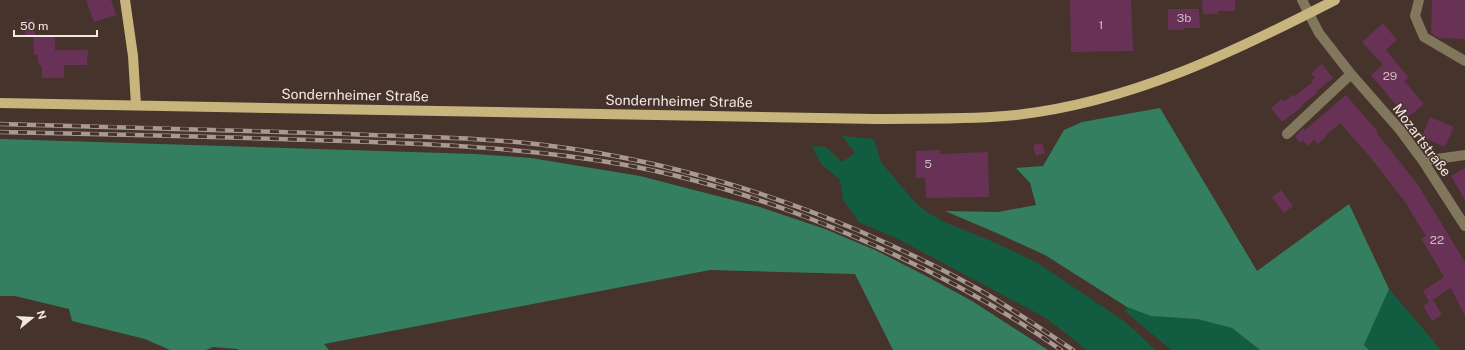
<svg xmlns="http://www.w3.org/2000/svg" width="1465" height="350" font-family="'Public Sans',sans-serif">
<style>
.green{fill:#125d42}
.forest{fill:#347f60}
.building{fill:#673256}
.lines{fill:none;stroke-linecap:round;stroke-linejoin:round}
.minor{stroke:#80775c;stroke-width:10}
.major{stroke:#c8b47d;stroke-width:10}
.rail-casing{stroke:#a89993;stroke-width:4.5}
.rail{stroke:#45332c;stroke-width:3;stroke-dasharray:9;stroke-linecap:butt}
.labels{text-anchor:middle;stroke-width:3;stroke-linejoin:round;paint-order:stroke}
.number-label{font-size:12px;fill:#d0babf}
.street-label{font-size:14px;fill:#f3e7e2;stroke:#45332c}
</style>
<rect width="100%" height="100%" fill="#45332c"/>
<!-- green -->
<path class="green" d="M842 136 874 139 881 162 913 200 925 211 944 222 989 240 1036 262 1124 321 1156 350H1087L1046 318 900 240 859 222 843 200 840 180 821 164 812 146 826 147 842 162 855 153Z
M1389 289 1441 350H1369L1364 345Z
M1127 307 1152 316 1197 319 1232 328 1260 350H1171L1125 311Z"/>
<!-- forest -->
<path class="forest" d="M1160 108 1257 271 1349 204 1389 289 1364 345 1369 350H1260L1232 328 1197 319 1151 316 1127 307 1045 255 999 234 945 211 998 212 1036 205 1030 183 1016 168 1043 166 1064 130 1082 122Z
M0 139 475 154 531 158 640 176 760 207 825 229 875 250 924 275 972 301 1048 350H893L855 274 710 270 324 344 329 350H239L238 349 213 347 206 350H170L145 339 72 321 69 309 15 296H0Z"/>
<!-- building -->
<path class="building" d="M86 0H111L116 15 94 22Z
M1070 0H1131L1133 51 1071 52Z
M1202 0H1235V11H1218V14H1203Z
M1432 0H1465V39L1438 38 1431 33Z
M1168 9H1199L1200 28H1184V30H1168Z
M34 19 35 35 25 36 24 20Z
M1383 23 1397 40 1386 50 1409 78 1404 81 1424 104 1407 118 1371 75 1383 65 1362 42Z
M33 36H55V50H88L87 65H64V78H42V67L38 62V55H34Z
M1322 64 1333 78 1316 92 1317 93 1301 106 1302 107 1282 122 1271 108 1282 99 1284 101 1292 95 1294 96 1313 82 1312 80 1315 78 1311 73Z
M1346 95 1378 132 1377 133 1418 185 1465 262V316L1451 288 1431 301 1433 300 1442 315 1432 321 1423 306 1429 302 1423 291 1444 277 1421 238 1426 236 1408 207H1409L1366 152 1340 123 1326 135 1327 136 1318 144 1314 140 1308 146 1303 140 1300 143 1295 136 1303 128 1305 130Z
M1430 117 1454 127 1445 147 1422 137Z
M1042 143 1045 153 1036 156 1033 145Z
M940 150V154L988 152 989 197 926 198 925 178H916V151Z
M1465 168V200L1451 176Z
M1281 190 1293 206 1284 213 1272 197Z"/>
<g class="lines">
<!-- minor -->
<path class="minor" d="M1302 0 1319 33 1351 74 1400 130 1423 161 1465 226
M1419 0 1415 16 1424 37 1465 61
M1287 134 1351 74
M1423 161 1465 155"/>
<!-- major -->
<path class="major" d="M125 0 133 56 136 105
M0 103 877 119C923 118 970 120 1016 115 1131 102 1234 52 1335 0"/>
<!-- rail casing -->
<g class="rail-casing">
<path id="rail" d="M0 124C116 127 232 130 348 134 413 137 479 137 544 145 652 158 757 188 857 230 898 248 939 267 978 289 1011 308 1042 329 1073 350
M0 132C115 134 229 137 344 141 437 144 527 148 620 164 683 175 746 194 806 217 896 252 982 294 1061 350"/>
</g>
<!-- rail -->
<use href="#rail" class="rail"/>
</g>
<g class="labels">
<!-- number labels -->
<g class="number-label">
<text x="1184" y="22">3b</text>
<text x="1101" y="29">1</text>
<text x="1390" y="80">29</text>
<text x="928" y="168">5</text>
<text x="1437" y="244">22</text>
</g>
<!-- street labels -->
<g class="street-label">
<text transform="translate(355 95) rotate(1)" y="5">Sondernheimer Straße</text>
<text transform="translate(679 101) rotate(1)" y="5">Sondernheimer Straße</text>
<text transform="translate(1422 140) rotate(53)" y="5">Mozartstraße</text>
</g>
</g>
<!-- north arrow -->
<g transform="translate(32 318) rotate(72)" stroke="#45332c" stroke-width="3" paint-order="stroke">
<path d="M0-3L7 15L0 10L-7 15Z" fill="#f3e7e2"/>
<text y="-6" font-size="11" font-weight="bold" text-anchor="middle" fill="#f3e7e2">N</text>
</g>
<!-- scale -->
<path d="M14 30v6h83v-6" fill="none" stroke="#f3e7e2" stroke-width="2"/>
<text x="20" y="30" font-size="12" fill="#f3e7e2" stroke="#45332c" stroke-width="3" paint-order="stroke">50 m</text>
</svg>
